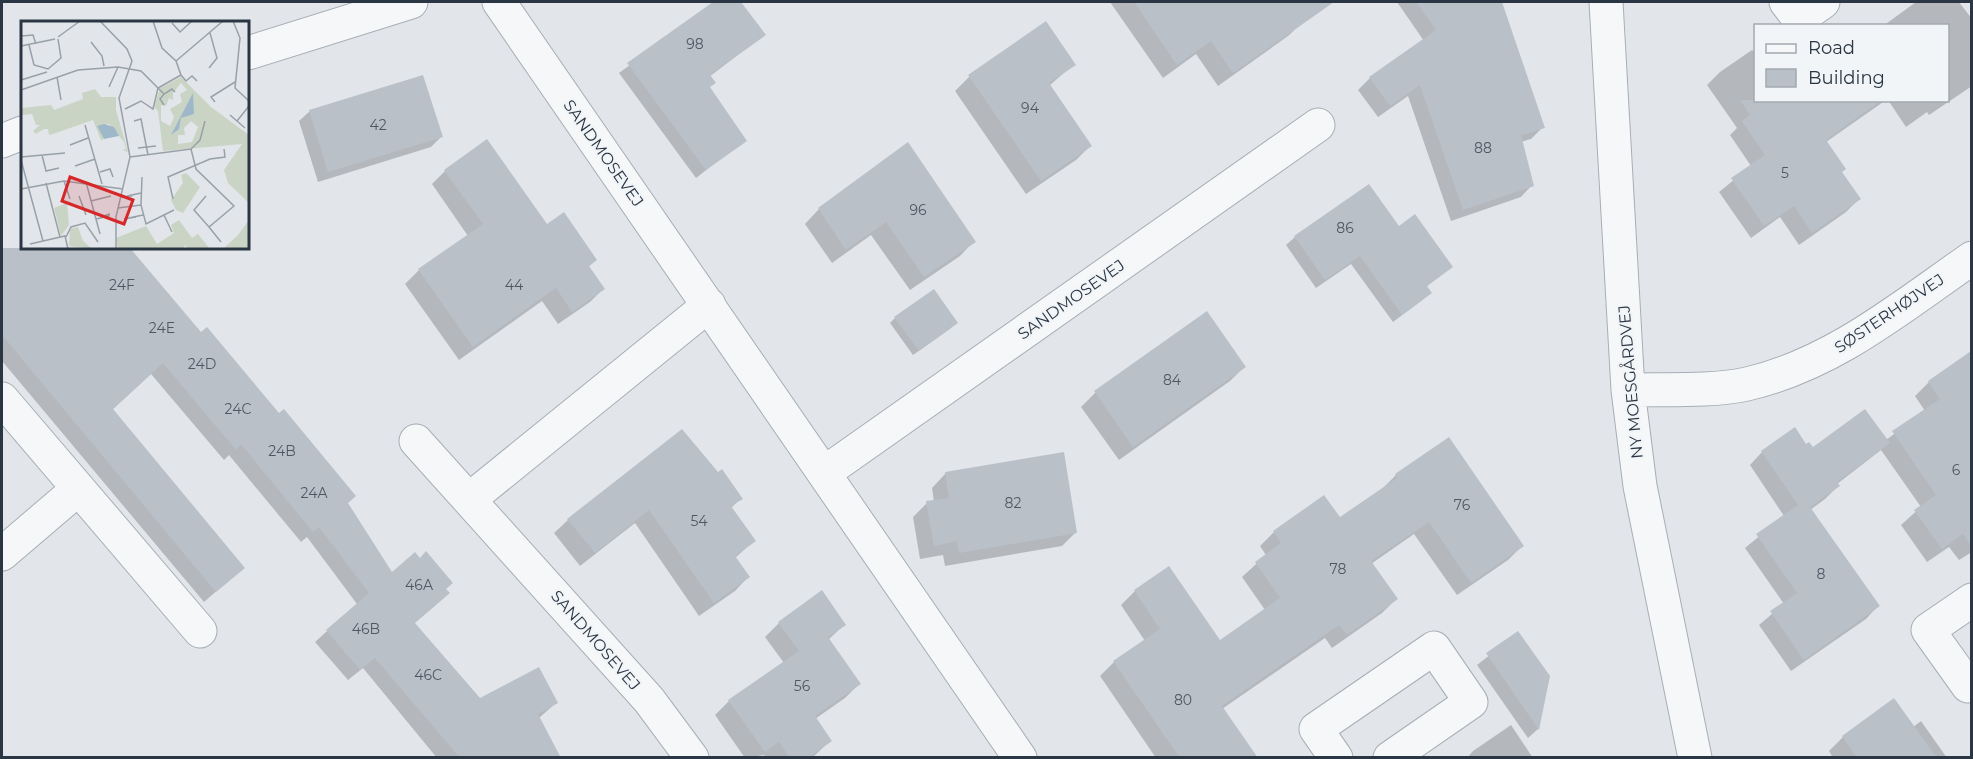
<svg xmlns="http://www.w3.org/2000/svg" width="1973" height="759" font-family="Montserrat,sans-serif">
<style>
.shadow{fill:#0003}
.building{fill:#bac0c8}
.lines{fill:none;stroke-linecap:round;stroke-linejoin:round}
.minor-casing{stroke:#a7aeb5;stroke-width:35}
.minor{stroke:#f5f7f9;stroke-width:33}
.labels{text-anchor:middle;stroke-width:4.5;stroke-linejoin:round;paint-order:stroke}
.number-label{font-size:14px;fill:#4e5864}
.street-label{font-size:16px;fill:#2a3643;stroke:#f2f5f8}
.inset-road{fill:none;stroke:#98a0a8;stroke-width:1.5}
.view{fill:#d62828;fill-opacity:0.15;stroke:#d62828;stroke-width:3}
.inset-edge{fill:none;stroke:#2a3643;stroke-width:3}
</style>
<rect width="100%" height="100%" fill="#e2e6eb"/>
<!-- shadow -->
<path class="shadow" d="M715 2H740L764 35 709 77V88L745 140 696 178 619 73Z
M1110 2H1227L1235 14 1253 2H1288L1303 22 1288 36 1218 86 1196 54 1163 78Z
M1397 2H1483L1505 34 1543 127 1531 139 1521 142 1532 185 1521 197 1451 221 1408 96 1378 117 1358 90 1370 78 1424 41Z
M1916 2H1959L1972 19V86L1929 115 1927 112 1906 127 1888 100H1948V26H1883Z
M1046 23 1074 64 1049 86 1090 146 1076 160 1026 194 955 91 969 77Z
M1752 50 1756 54V100H1886L1826 142 1841 172 1859 199 1846 212 1799 245 1780 217 1751 238 1719 192 1751 166 1730 135 1737 128 1707 85 1720 72Z
M310 111 441 137 431 147 318 182 299 121Z
M907 144 974 241 960 256 910 290 871 235 832 263 805 224 819 209Z
M445 171 547 226 596 260 588 267 603 289 590 302 558 324 542 301 459 360 405 284 419 270 468 236 432 184Z
M1398 228 1451 267 1426 287 1430 292 1421 301 1393 322 1351 264 1316 288 1286 245 1295 237Z
M34 248H128L346 504 414 624 480 700 556 703 539 718 560 758H437L363 668 348 680 315 642 357 604 307 537 301 542 229 455 224 460 151 374 112 410 243 568 204 602 2 361V275Z
M895 318 951 328 913 355 890 323Z
M1972 352V552L1959 560 1949 547 1927 562 1901 525 1921 507 1881 450 1837 484 1838 486 1825 499 1810 510 1878 606 1866 619 1791 671 1759 625 1784 604 1745 548 1784 516 1750 465 1762 452 1806 446 1812 450 1886 440 1925 411 1915 396 1929 382Z
M1244 367 1230 381 1119 460 1081 407 1095 393Z
M946 473 1076 532 1062 546 945 566 943 555 920 559 913 517 927 503 934 502 932 488Z
M718 474 741 498 731 508 754 541 735 558 748 577 735 591 699 616 635 523 580 566 554 533 568 520Z
M1396 475 1522 546 1508 560 1457 595 1414 534 1371 564 1396 599 1382 613 1332 648 1325 638 1222 709 1249 758H1156L1100 676 1114 662 1145 641 1121 605 1135 591 1220 642 1265 610 1242 577 1266 555 1260 546 1274 532 1324 497 1340 519 1382 489Z
M779 623 844 625 828 640 859 684 845 698 815 719 830 741 812 758H766L764 755 745 758 715 715 729 701 784 663 765 637Z
M1518 633 1548 677 1538 729 1528 738 1477 665Z
M1921 721 1947 758H1833L1829 751 1843 737 1913 727Z
M1511 725 1533 758H1467L1473 751Z"/>
<!-- building -->
<path class="building" d="M713 2H741L766 35 710 75 716 83 710 87 747 141 706 170 627 63Z
M1134 2H1334L1233 73 1211 41 1177 65Z
M1416 2H1502L1545 128 1521 135 1534 186 1463 210 1420 85 1390 106 1369 77 1436 30Z
M1046 21 1076 65 1049 83 1092 146 1041 181 968 75Z
M423 75 443 137 328 172 309 110Z
M1740 100H1882L1826 140 1846 169 1842 172 1861 199 1812 233 1794 206 1764 226 1731 178 1765 155 1742 121 1750 115Z
M487 139 547 224 564 212 597 260 589 266 605 289 572 312 556 288 473 347 418 269 483 224 444 170Z
M908 142 976 242 924 277 886 222 846 250 818 208Z
M1369 184 1399 226 1415 214 1453 267 1427 286 1432 293 1402 315 1360 256 1325 280 1294 236Z
M2 248H130L201 332 207 327 279 413 284 409 356 496 348 503 392 572 415 552 420 558 426 551 453 583 446 589 450 593 415 623 480 698 539 667 558 703 538 714 561 758H460L375 658 360 670 326 630 369 593 319 527 313 532 241 444 236 450 163 363 113 409 245 568 216 592 2 335Z
M934 289 958 323 919 351 894 317Z
M1207 311 1246 367 1133 447 1094 391Z
M1971 351V546L1963 534 1942 549 1914 510 1936 495 1892 431 1940 399 1928 381Z
M1865 409 1890 443 1837 482 1840 486 1810 507 1880 606 1804 660 1770 611 1797 593 1756 534 1798 505 1761 451 1795 427 1806 444 1809 442 1813 447Z
M682 429 718 472 722 469 743 499 731 506 756 541 735 556 750 577 714 603 649 510 595 553 567 519Z
M1449 437 1524 546 1471 583 1429 522 1371 561 1398 599 1347 635 1339 625 1222 706 1258 758H1180L1113 661 1160 629 1134 590 1169 566 1220 640 1280 598 1255 562 1281 543 1273 531 1324 495 1340 517 1397 478 1395 474Z
M1064 452 1077 533 959 553 957 541 934 546 926 501 949 498 945 472Z
M822 590 846 625 828 637 861 684 815 716 832 741 808 758H790L779 742 765 752 728 700 799 651 778 622Z
M1518 631 1550 676 1539 730 1486 653Z
M1894 698 1937 758H1857L1842 736Z"/>
<g class="lines">
<!-- minor casing -->
<g class="minor-casing">
<path id="minor" d="M499 2 1020 758
M1606 2 1628 390 1640 486 1695 758
M1786 2 1799 19 1823 2
M248 53 411 2
M2 141 22 133
M1628 390C1667 389 1709 392 1747 384 1833 364 1900 308 1972 258
M2 399 200 631
M416 441 649 700 692 758
M824 473 1318 125
M471 498 709 305
M2 554 78 489
M1972 600 1928 630 1968 686 1972 684
M1336 758 1316 729 1434 648 1471 702 1390 758"/>
</g>
<!-- minor -->
<use href="#minor" class="minor"/>
</g>
<g class="labels">
<!-- number labels -->
<g class="number-label">
<text x="695" y="49">98</text>
<text x="1030" y="113">94</text>
<text x="378" y="130">42</text>
<text x="1483" y="153">88</text>
<text x="1785" y="178">5</text>
<text x="918" y="215">96</text>
<text x="1345" y="233">86</text>
<text x="122" y="290">24F</text>
<text x="514" y="290">44</text>
<text x="162" y="333">24E</text>
<text x="202" y="369">24D</text>
<text x="1172" y="385">84</text>
<text x="238" y="414">24C</text>
<text x="282" y="456">24B</text>
<text x="1956" y="475">6</text>
<text x="314" y="498">24A</text>
<text x="1013" y="508">82</text>
<text x="1462" y="510">76</text>
<text x="699" y="526">54</text>
<text x="1338" y="574">78</text>
<text x="1821" y="579">8</text>
<text x="419" y="590">46A</text>
<text x="366" y="634">46B</text>
<text x="428" y="680">46C</text>
<text x="802" y="691">56</text>
<text x="1183" y="705">80</text>
</g>
<!-- street labels -->
<g class="street-label">
<text transform="translate(604 153) rotate(55)" y="6">SANDMOSEVEJ</text>
<text transform="translate(1071 299) rotate(-35)" y="6">SANDMOSEVEJ</text>
<text transform="translate(1889 313) rotate(-34)" y="6">SØSTERHØJVEJ</text>
<text transform="translate(1630 382) rotate(-95)" y="6">NY MOESGÅRDVEJ</text>
<text transform="translate(596 640) rotate(49)" y="6">SANDMOSEVEJ</text>
</g>
</g>
<!-- overview -->
<g transform="translate(21 21)">
<rect width="228" height="228" fill="#e2e6eb"/>
<path d="M160 56 190 86 228 114V182L207 162 203 149 221 123 142 130 137 90 133 86 139 67ZM160 62 166 69 159 73 161 81 149 88 153 96 149 105 140 100V84L145 85 148 77 152 79V72ZM170 100 177 106 171 121 157 123V114H164L163 107ZM74 68 80 76H95V89L107 131 101 129 105 128 103 121 88 103 77 106 83 118 80 119 72 99 35 112 28 114 27 108H23L15 113 12 110 19 104H15L11 93 0 94V87L30 84 33 89 62 78 61 72ZM165 152 179 166 162 192 155 189 150 179 162 162 160 154ZM46 182 48 204 40 215 33 187ZM158 199 171 217 177 213 189 228H167L164 224 162 228H97L95 217 125 205 136 223 153 212 150 204ZM228 199V228H202L217 214ZM57 206 62 220 71 228 48 225 49 208Z" fill="#cad4c4" fill-rule="evenodd"/>
<path d="M172 72 173 93 160 97 158 108 150 114ZM83 103 93 106 98 115 83 118 76 105Z" fill="#9eb8ca"/>
<path class="inset-road" d="M79 0 106 28 111 40 98 77 109 136 95 196V228M132 0 141 27 155 40 160 54 165 60 171 55 176 60M212 0 219 17 214 67 228 80M151 2 159 11 171 0M0 15 12 14 15 23M37 16 59 0M70 21 81 35 83 45M8 24 13 44 27 48 40 37 37 18M0 25 34 18M155 40 202 0M188 47 196 37 189 12M36 56 40 79M0 59 26 51M88 66 97 46M0 69 57 49 97 46 120 50 143 73M194 81 190 76 214 61M143 84 139 78 143 73 151 68 154 71M104 88 120 80 132 88 137 67 160 54M209 94 224 107M113 100 120 98 127 134M216 100 228 85M64 104 81 163M49 124 67 117M117 127 135 125M170 128 179 119 184 100M21 134 25 150 38 147M0 136 44 132M109 136 170 128 175 148 213 185 188 206 173 189 185 175M0 139 22 220M54 145 74 138M79 151 89 148 92 156M121 156 120 184 125 203 153 189M43 160 49 178M65 161 79 213M25 162 39 216M0 168 43 160 102 168M58 175 65 194M111 175H106L120 172M152 178 147 156 189 138 204 136 203 128M70 180 90 175M97 187 120 184M143 194 151 211M115 196 103 198 122 194M75 198 88 195V193L83 195M188 206 200 221M45 216 50 206 64 202 77 221M9 223 44 215 47 228"/>
<path class="view" d="M49 156 112 179 103 203 41 180Z"/>
<rect width="228" height="228" class="inset-edge"/>
</g>
<!-- border -->
<rect width="1973" height="759" fill="none" stroke="#2a3643" stroke-width="6"/>
<!-- legend -->
<rect x="1754" y="24" width="195" height="78" fill="#f2f5f8" stroke="#a2a9b0" stroke-width="1.5"/>
<rect x="1766" y="44" width="30" height="9" fill="#f5f7f9" stroke="#a2a9b0" stroke-width="1.5"/>
<text x="1808" y="54" font-size="18" fill="#2a3643">Road</text>
<rect x="1766" y="69" width="30" height="18" fill="#bac0c8" stroke="#a2a9b0" stroke-width="1.5"/>
<text x="1808" y="84" font-size="18" fill="#2a3643">Building</text>
</svg>
